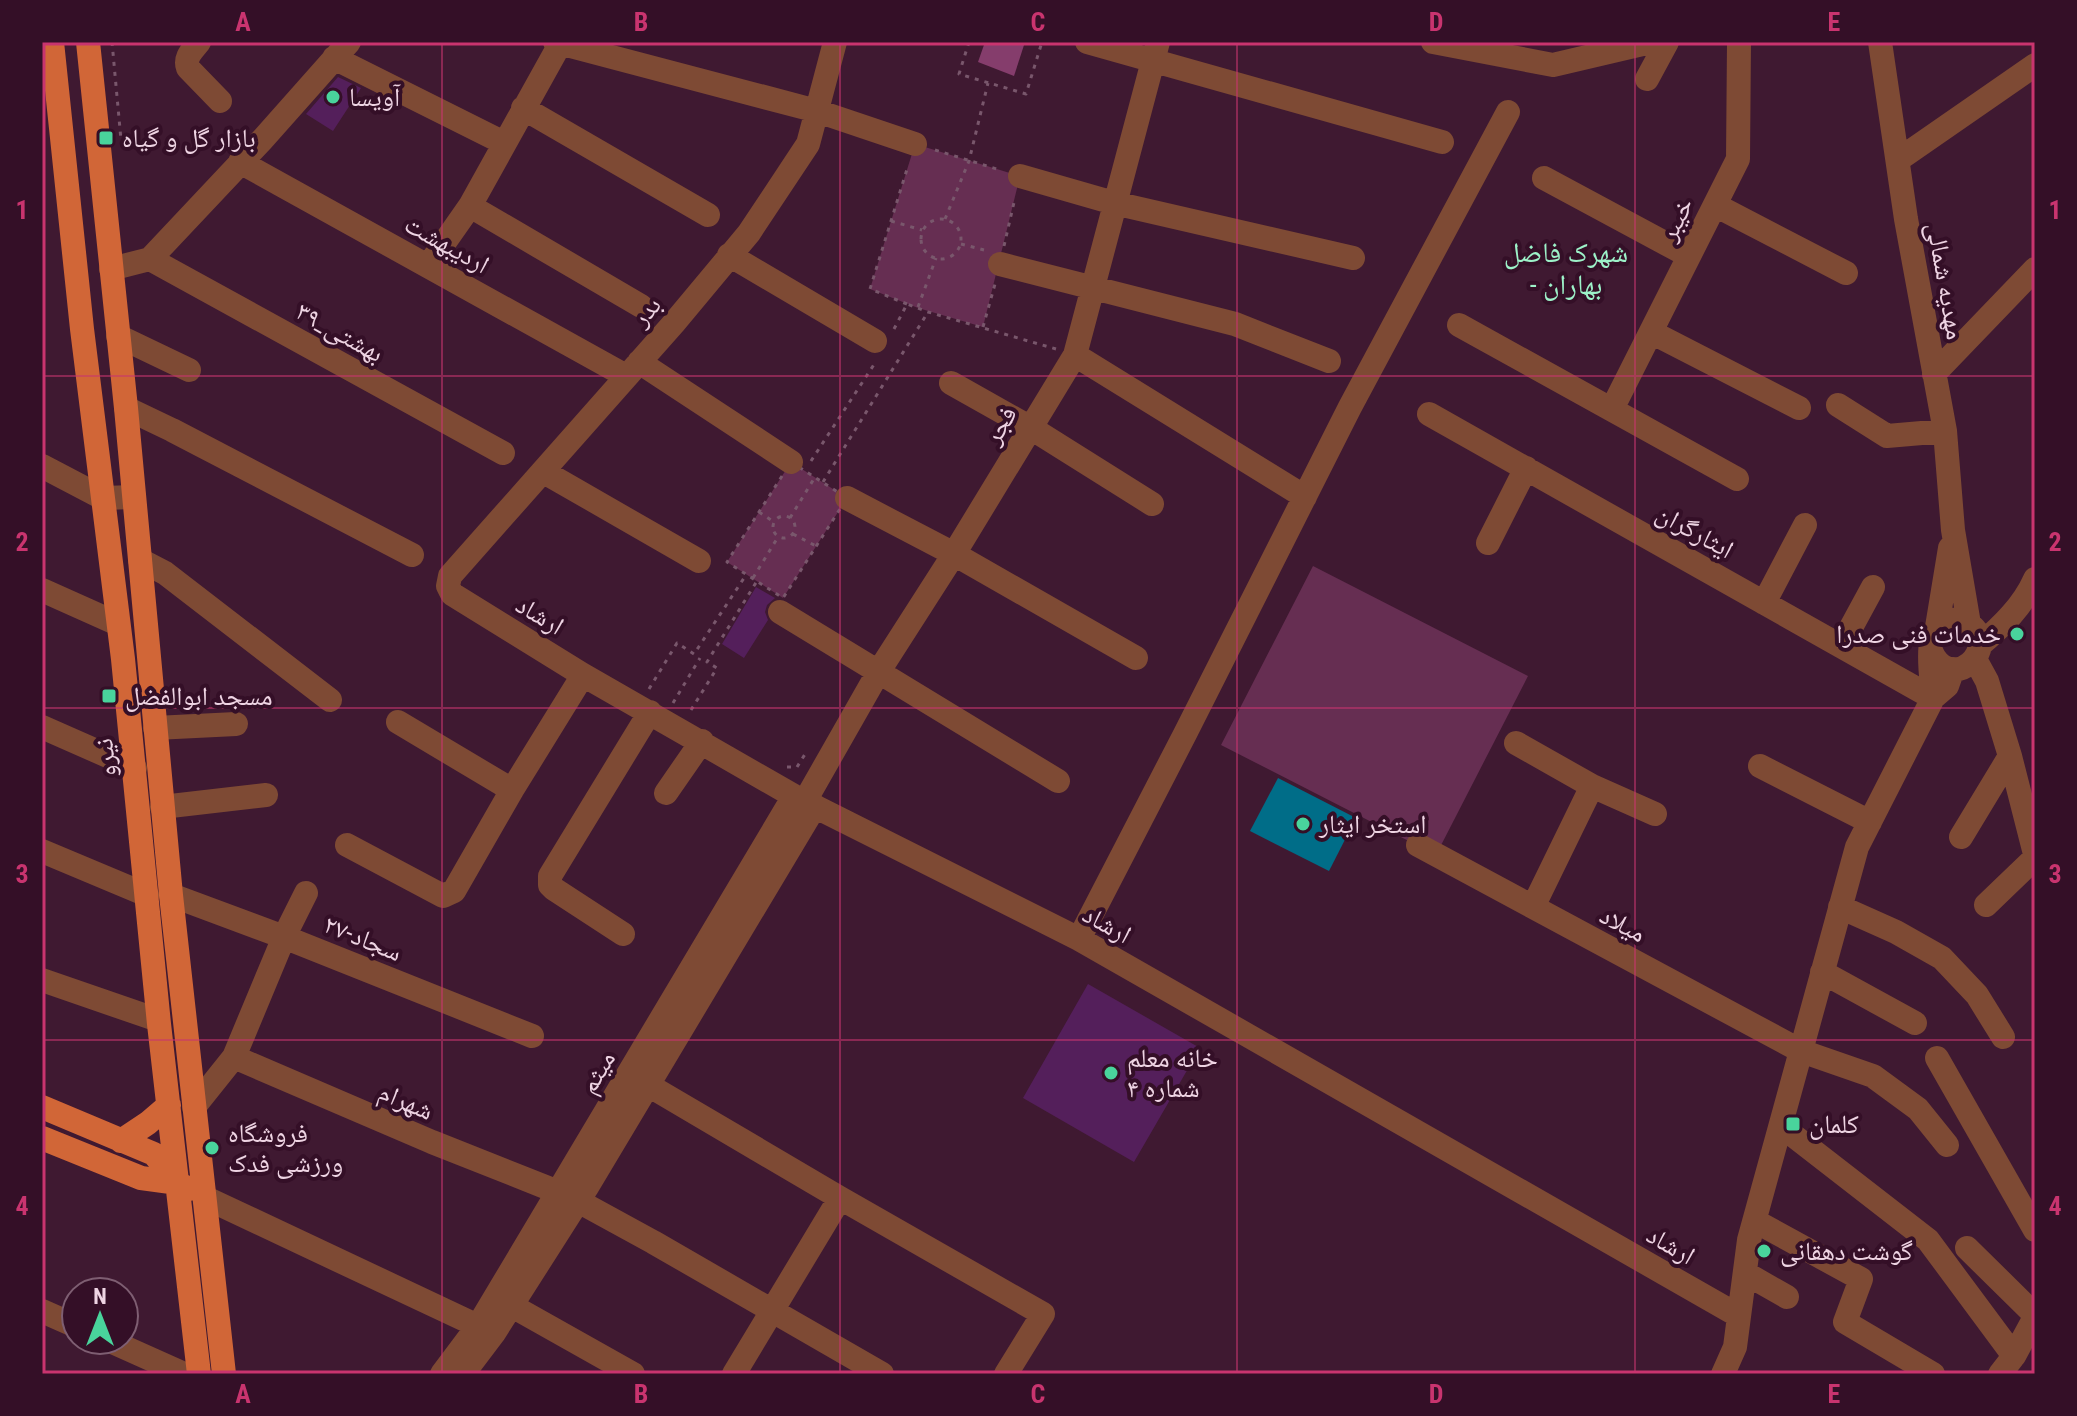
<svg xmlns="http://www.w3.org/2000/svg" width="2077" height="1416" font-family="'Roboto Condensed','Noto Naskh Arabic',sans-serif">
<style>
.green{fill:#662e52}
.forest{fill:#853d6c}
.water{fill:#006d88}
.building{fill:#541f5b}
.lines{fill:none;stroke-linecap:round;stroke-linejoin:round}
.path{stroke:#79576c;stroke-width:3;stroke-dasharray:4 6;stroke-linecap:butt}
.minor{stroke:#7e4a34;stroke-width:24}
.major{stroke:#d16637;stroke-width:24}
.grid{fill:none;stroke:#c9346f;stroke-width:2;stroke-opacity:0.55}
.poi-dot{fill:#49d49c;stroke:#340f27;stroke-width:3}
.labels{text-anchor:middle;stroke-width:8;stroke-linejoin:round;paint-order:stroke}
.poi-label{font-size:26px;fill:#eed4e3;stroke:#340f27;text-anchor:start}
.street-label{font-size:26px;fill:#eed4e3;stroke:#340f27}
.neighbourhood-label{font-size:28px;fill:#9df2c9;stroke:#340f27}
.neatline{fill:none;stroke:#c9346f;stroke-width:3}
.grid-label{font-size:26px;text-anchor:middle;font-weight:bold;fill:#c9346f}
</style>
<rect width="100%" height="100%" fill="#3f1931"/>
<!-- green -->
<path class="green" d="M915 144 1020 176 983 327 918 308 870 289Z
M791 462 847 498 783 598 727 562Z
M1313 566 1528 676 1436 855 1221 745Z"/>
<!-- forest -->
<path class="forest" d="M985 42H1025L1014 76 978 62Z"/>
<!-- water -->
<path class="water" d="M1278 778 1356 818 1329 871 1250 831Z"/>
<!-- building -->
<path class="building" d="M338 77 361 88 333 131 306 114Z
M756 587 775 598 767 605 765 612 768 620 744 658 722 644Z
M1088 984 1200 1048 1134 1162 1023 1098Z"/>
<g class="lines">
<!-- path -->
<path class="path" d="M112 42 121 140
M969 42 959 74 1026 94 1042 42
M935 150 1000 170
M945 219 969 161 988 83
M921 239a20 20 0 1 1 40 0a20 20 0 1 1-40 0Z
M891 221 922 230
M961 244 984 250
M1004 246 1015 198
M907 304 870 289 908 166
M918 307 936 258
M983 327 995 284
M894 329 907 304 928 312 1056 349
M811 461 875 363
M791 462 847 498 783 598 727 562Z
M823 482 928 312
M759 512 774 522
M773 527a11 11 0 1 1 22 0a11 11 0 1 1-22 0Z
M790 518 815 477
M793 534 816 546
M753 578 778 537
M649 689 677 643 694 654 746 575
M673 703 700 658
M691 710 717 668 707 662 757 581
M787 767H797L807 751"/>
<!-- minor -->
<path class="minor" d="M199 42C193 50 184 57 188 68L220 101
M555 42 817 111 915 144
M835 42 808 144 749 233 674 323 450 576 448 586 452 594 583 675 794 796 1079 939 1739 1316
M1087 42 1442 142
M1433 42 1553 65 1651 42
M1880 42 1906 219 1945 431 1953 530 1969 624
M334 58 504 143
M1647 79 1667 42
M523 108 708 215
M1898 160 2035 65
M240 162 626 376
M1020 176 1114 203 1353 258
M1544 178 1689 256
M1715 205 1846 273
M470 206 641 306
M729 255 875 341
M150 259 503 453
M1000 264 1235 324 1329 361
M428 266 470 206 560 44
M111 269 150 259 262 140 349 42
M1459 325 1737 479
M1651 332 1799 408
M118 336 189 370
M1075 355 1305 497
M639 362 791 462
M1934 374 2035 269
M951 383 1031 428 1152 504
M1838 405 1887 436 1945 431
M126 408 172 430 412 555
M1612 409 1738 159 1739 42
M1429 414 1933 698
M42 466 103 498 134 497
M544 472 699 561
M847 498 954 554 1136 658
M1488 543 1526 468
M140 560 165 573 330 700
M42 590 118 624
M1764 603 1805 525
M780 612 1058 781
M1937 627 1950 548
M1980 645C2002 626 2023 606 2035 579
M1841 646 1873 587
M1931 651C1951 696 2002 648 1969 624 1962 619 1953 618 1945 622 1922 631 1932 677 1933 698
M1975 659 1987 681 2010 756 2035 854
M398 722 512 790
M42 727 135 768
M155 728 236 724
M1516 743 1592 786 1655 814
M1760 766 1870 822
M666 793 702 741
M805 801 879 671 954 554 1075 355 1158 42
M162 807 266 795
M1961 837 2010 756
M347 845 443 896 454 891 512 790 583 675
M1418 845 1801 1051 1873 1076 1918 1109 1947 1145
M42 851 147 895
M171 895 284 937 532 1036
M1986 905 2035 858
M1533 907 1592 786
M1840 907 1896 932 1942 958 1977 995 2003 1037
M623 934 554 889 550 885V876L650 712
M1079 939 1185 734 1350 407 1508 112
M1822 972 1915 1023
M42 980 158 1020
M234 1057 432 1142 558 1192
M1937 1058 2035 1230
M648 1085 840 1198 1043 1314 1006 1374
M194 1107 234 1057 284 937 306 893
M1781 1126 1928 1240 2014 1356
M206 1198 478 1326
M578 1201 653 1242 882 1374
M1755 1221 1861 1279 1845 1322 1933 1374
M1967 1248 2035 1315
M1745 1273 1787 1297
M512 1306 633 1374
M42 1311 76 1326
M108 1340 184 1374
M442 1374 478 1326 794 796
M463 1374 494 1333 587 1187 815 806
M734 1374 840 1198
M1723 1374 1735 1347 1749 1240 1857 847 1933 698 1947 686 1953 669
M2000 1374 2014 1356 2035 1317"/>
<!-- major -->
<path class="major" d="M52 42 82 329 123 659 159 1024 199 1374
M88 42 126 408 171 895 224 1374
M42 1107 154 1154 178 1183
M42 1138 141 1178 178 1183 189 1189
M121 1141 148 1123 169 1105"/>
</g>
<!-- grid -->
<path class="grid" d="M442 42V1374M840 42V1374M1237 42V1374M1635 42V1374M42 376H2035M42 708H2035M42 1040H2035"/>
<!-- markers -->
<g class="poi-dot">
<circle cx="333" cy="97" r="8"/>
<rect x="98" y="130" width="16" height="16" rx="4"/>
<circle cx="2017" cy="634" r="8"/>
<rect x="101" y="688" width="16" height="16" rx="4"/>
<circle cx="1303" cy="824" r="8"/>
<circle cx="1111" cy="1073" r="8"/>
<rect x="1785" y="1116" width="16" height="16" rx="4"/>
<circle cx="212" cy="1148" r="8"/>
<circle cx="1764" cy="1251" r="8"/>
</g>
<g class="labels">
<!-- poi labels -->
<g class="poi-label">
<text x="349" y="106">آویسا</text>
<text x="122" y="147">بازار گل و گیاه</text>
<text x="2001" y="643" text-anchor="end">خدمات فنی صدرا</text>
<text x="125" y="705">مسجد ابوالفضل</text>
<text x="1319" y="833">استخر ایثار</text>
<text x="1127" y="1067">خانه معلم<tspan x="1127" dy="30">شماره ۴</tspan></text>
<text x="1809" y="1133">کلمان</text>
<text x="228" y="1142">فروشگاه<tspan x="228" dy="30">ورزشی فدک</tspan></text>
<text x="1780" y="1260">گوشت دهقانی</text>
</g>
<!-- street labels -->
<g class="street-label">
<text transform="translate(1676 219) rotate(-63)" y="9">خیبر</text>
<text transform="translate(447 244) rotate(29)" y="9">اردیبهشت</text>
<text transform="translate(1946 281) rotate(80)" y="9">مهدیه شمالی</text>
<text transform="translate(646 311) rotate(-49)" y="9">بدر</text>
<text transform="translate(340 332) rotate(29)" y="9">۳۹_بهشتی</text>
<text transform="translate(1000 425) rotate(-58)" y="9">فجر</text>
<text transform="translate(1695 531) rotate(29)" y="9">ایثارگران</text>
<text transform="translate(540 615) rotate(31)" y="9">ارشاد</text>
<text transform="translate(105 758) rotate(-96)" y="9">نیرو</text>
<text transform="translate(1107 924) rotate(29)" y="9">ارشاد</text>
<text transform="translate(1623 924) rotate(28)" y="9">میلاد</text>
<text transform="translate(363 938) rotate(22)" y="9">۲۷-سجاد</text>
<text transform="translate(597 1072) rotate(-59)" y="9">میثم</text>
<text transform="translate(406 1101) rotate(23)" y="9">شهرام</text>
<text transform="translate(1671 1245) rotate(30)" y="9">ارشاد</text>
</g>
<!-- neighbourhood labels -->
<g class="neighbourhood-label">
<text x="1566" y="262">شهرک فاضل<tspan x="1566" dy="32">- بهاران</tspan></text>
</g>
</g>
<!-- border -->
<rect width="2077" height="1416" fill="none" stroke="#340f27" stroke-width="88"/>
<!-- north arrow -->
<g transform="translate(100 1316)"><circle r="38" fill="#340f27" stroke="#7e5e72" stroke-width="2"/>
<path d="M0-6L14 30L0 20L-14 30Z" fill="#49d49c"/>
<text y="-12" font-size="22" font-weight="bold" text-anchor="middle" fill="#eed4e3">N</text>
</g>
<rect x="44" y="44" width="1989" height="1328" class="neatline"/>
<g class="grid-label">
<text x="243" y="31">A</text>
<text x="641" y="31">B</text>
<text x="1038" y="31">C</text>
<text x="1436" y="31">D</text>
<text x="1834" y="31">E</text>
<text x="22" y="219">1</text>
<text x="2055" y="219">1</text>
<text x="22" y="551">2</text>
<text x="2055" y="551">2</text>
<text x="22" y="883">3</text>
<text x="2055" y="883">3</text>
<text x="22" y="1215">4</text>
<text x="2055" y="1215">4</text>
<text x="243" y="1403">A</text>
<text x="641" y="1403">B</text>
<text x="1038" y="1403">C</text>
<text x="1436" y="1403">D</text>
<text x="1834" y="1403">E</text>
</g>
</svg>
